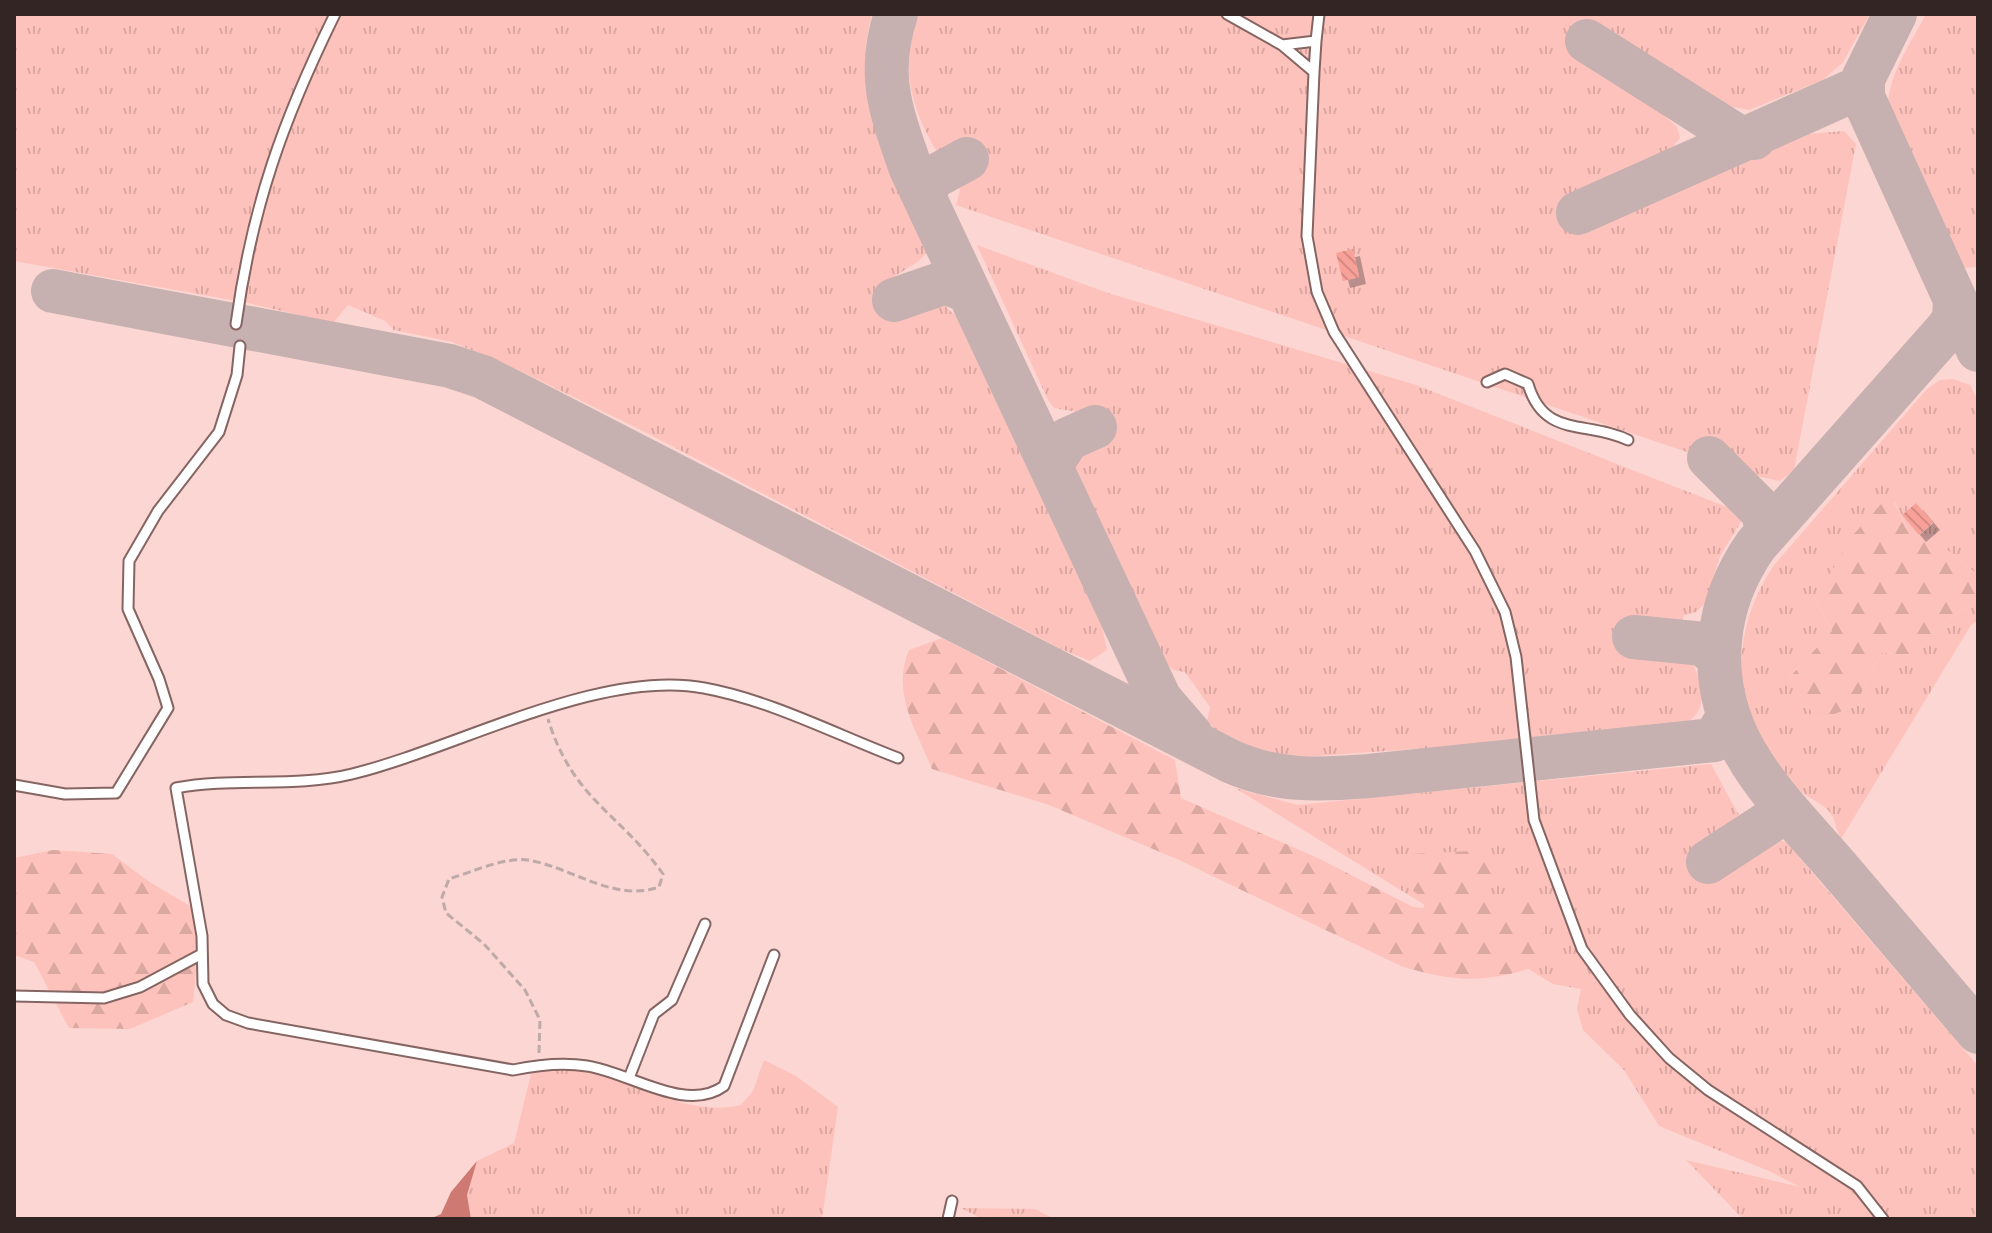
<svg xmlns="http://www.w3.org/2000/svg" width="1992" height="1233" font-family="Lato,sans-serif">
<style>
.built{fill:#fbd6d2}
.grass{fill:url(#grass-tufts);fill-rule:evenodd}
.forest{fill:url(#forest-firs)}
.water{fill:#ce7a73}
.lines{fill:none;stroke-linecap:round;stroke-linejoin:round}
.taxiway{stroke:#c6b1b0;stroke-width:44}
.building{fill:url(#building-back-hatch);filter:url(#shadow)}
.service-casing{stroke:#856562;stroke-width:13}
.path{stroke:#beaaa8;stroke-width:3;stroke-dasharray:8 4;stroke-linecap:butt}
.service{stroke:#fff;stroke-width:9}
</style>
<defs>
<pattern id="grass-tufts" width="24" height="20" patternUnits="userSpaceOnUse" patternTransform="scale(2)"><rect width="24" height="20" fill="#fec2bc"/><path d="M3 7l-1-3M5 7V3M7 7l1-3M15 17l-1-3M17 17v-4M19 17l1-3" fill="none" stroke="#daa7a1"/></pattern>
<pattern id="forest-firs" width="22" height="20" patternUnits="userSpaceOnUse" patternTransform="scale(2)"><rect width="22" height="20" fill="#fec2bc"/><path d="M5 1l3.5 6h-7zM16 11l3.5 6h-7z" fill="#daa7a1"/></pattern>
<pattern id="building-back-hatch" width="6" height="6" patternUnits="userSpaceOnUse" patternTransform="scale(2)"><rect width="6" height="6" fill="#f8a198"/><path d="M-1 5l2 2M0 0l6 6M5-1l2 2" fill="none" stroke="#d58a83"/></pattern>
<filter id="shadow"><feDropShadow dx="7" dy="7" stdDeviation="0" flood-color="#0004"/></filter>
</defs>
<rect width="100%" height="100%" fill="#fce5e3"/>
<!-- built -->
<path class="built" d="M14 14H1978V1219H14Z"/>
<!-- grass -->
<path class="grass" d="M14 14H872C849 96 890 168 925 239L927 252 919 261 895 276 913 314 944 305 956 316 1102 627 1107 650 1090 661 1061 649 641 430 508 365 452 342 394 330 385 321 348 305 333 323 248 303 14 261Z
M918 14H1870L1843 62 1823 80 1749 110 1735 107 1661 113 1677 127 1680 138 1674 145 1844 131 1856 144 1794 470 1780 481 1761 477 956 205 960 190C922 128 894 89 918 14Z
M1926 14H1978V267L1961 268 1888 111C1886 78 1911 43 1926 14Z
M977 245 1108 293 1416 385 1737 511 1742 520 1720 556 1705 604 1696 612 1684 615 1671 656 1692 662C1703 684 1709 710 1686 723L1510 742 1289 758 1264 753 1213 728 1207 721 1210 707 1185 672 1173 670 1161 659 1075 472 1076 462 1093 448 1077 412 1054 408 1048 400Z
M1953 379 1970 385 1978 401V575L1941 545 1908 531 1895 502 1834 571 1815 599 1832 631 1789 678 1817 720 1857 706 1866 679 1882 653 1916 655 1936 627 1978 601V620L1971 625 1841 839C1837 832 1836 824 1833 817 1828 805 1804 796 1795 787 1732 722 1724 640 1774 565L1927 389 1940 380ZM1915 503 1933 523 1920 535 1902 515Z
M1711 764 1737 812 1765 843 1774 839 1786 842 1978 1066V1219H1743L1686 1160 1800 1187 1769 1171 1659 1126 1624 1070 1583 1030 1577 1009 1581 989 1553 984 1235 788 1298 805Z
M764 1060 796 1076 838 1107 822 1219H471L467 1195 477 1161 514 1143 531 1074C540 1072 552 1068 561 1068 623 1069 680 1120 741 1105L753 1091Z
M961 1208 1035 1209 1054 1219H982Z"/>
<!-- forest -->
<path class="forest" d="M1883 502H1894L1908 531 1941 545 1978 575V601L1936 627 1916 655 1882 653 1866 679 1857 706 1817 720 1789 678 1832 631 1815 599 1853 535Z
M942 638 1175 760 1181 798 1320 859 1413 907 1424 908 1423 898 1401 882 1412 854 1492 850 1493 866 1486 893 1514 903 1538 902 1544 930 1534 949 1541 965C1486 983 1456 983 1401 966L1179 860 1049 805 932 769C916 730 891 692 909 650Z
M53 850 112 854 148 881 195 909 197 960 193 1002 130 1029 69 1028 34 962 14 955V858Z"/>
<!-- water -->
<path class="water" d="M477 1161 467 1195 471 1219H430L441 1214 451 1192Z"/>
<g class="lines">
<!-- taxiway -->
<path class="taxiway" d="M896 14C876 74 891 112 911 169L1160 699 1191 735
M1895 14 1863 79V97L1978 350
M1587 41 1737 136 1754 138
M927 189 930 179 967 159
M1578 213 1852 91
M53 291 450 366 483 377 1230 761C1276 782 1319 780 1369 776L1714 740 1725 722
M894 300 946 282 957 287
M1955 301 1954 319 1948 328 1756 545C1735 575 1723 605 1720 641 1711 741 1780 800 1840 870 1886 924 1932 978 1978 1032
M1709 458 1764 513 1765 523
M1054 460 1068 439 1095 427
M1634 637 1704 644 1711 651
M1708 862 1777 817H1788"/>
</g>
<!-- building -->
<path class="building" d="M1353 249 1359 277 1343 281 1336 253Z
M1916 503 1933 523 1919 535 1902 515Z"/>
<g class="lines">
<!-- service casing -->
<g class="service-casing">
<path id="service" d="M1227 14 1282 45 1316 41 1319 14
M1282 45 1314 72 1316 41
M1314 72 1307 236 1317 292 1334 332 1475 551 1505 612 1516 657 1534 820 1582 949 1630 1015 1669 1058 1708 1090 1857 1186 1883 1219
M236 324C252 206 283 120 335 14
M1487 382 1505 374 1528 384C1544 439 1587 420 1628 440
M14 785 65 794 116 793 168 708 159 679 128 609 129 561 158 511 219 432 237 375 240 346
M774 955 724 1086C686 1114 629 1072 587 1066 563 1062 537 1065 513 1070L248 1023 226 1015 213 1004 203 984 202 936 176 788C234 777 295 788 352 774 455 749 600 668 704 688 770 700 835 734 898 758
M14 996 104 998 140 987 200 955
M629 1078 654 1014 672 1000 705 924
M948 1219 952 1201"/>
</g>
<!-- path -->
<path class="path" d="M539 1053 540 1020 525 990 484 944 446 913 442 897 449 879C472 872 504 857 528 860 571 867 615 903 659 887L663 874C619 812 573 800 548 719"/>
<!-- service -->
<use href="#service" class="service"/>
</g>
<!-- border -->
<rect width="1992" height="1233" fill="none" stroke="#332524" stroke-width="32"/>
</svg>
